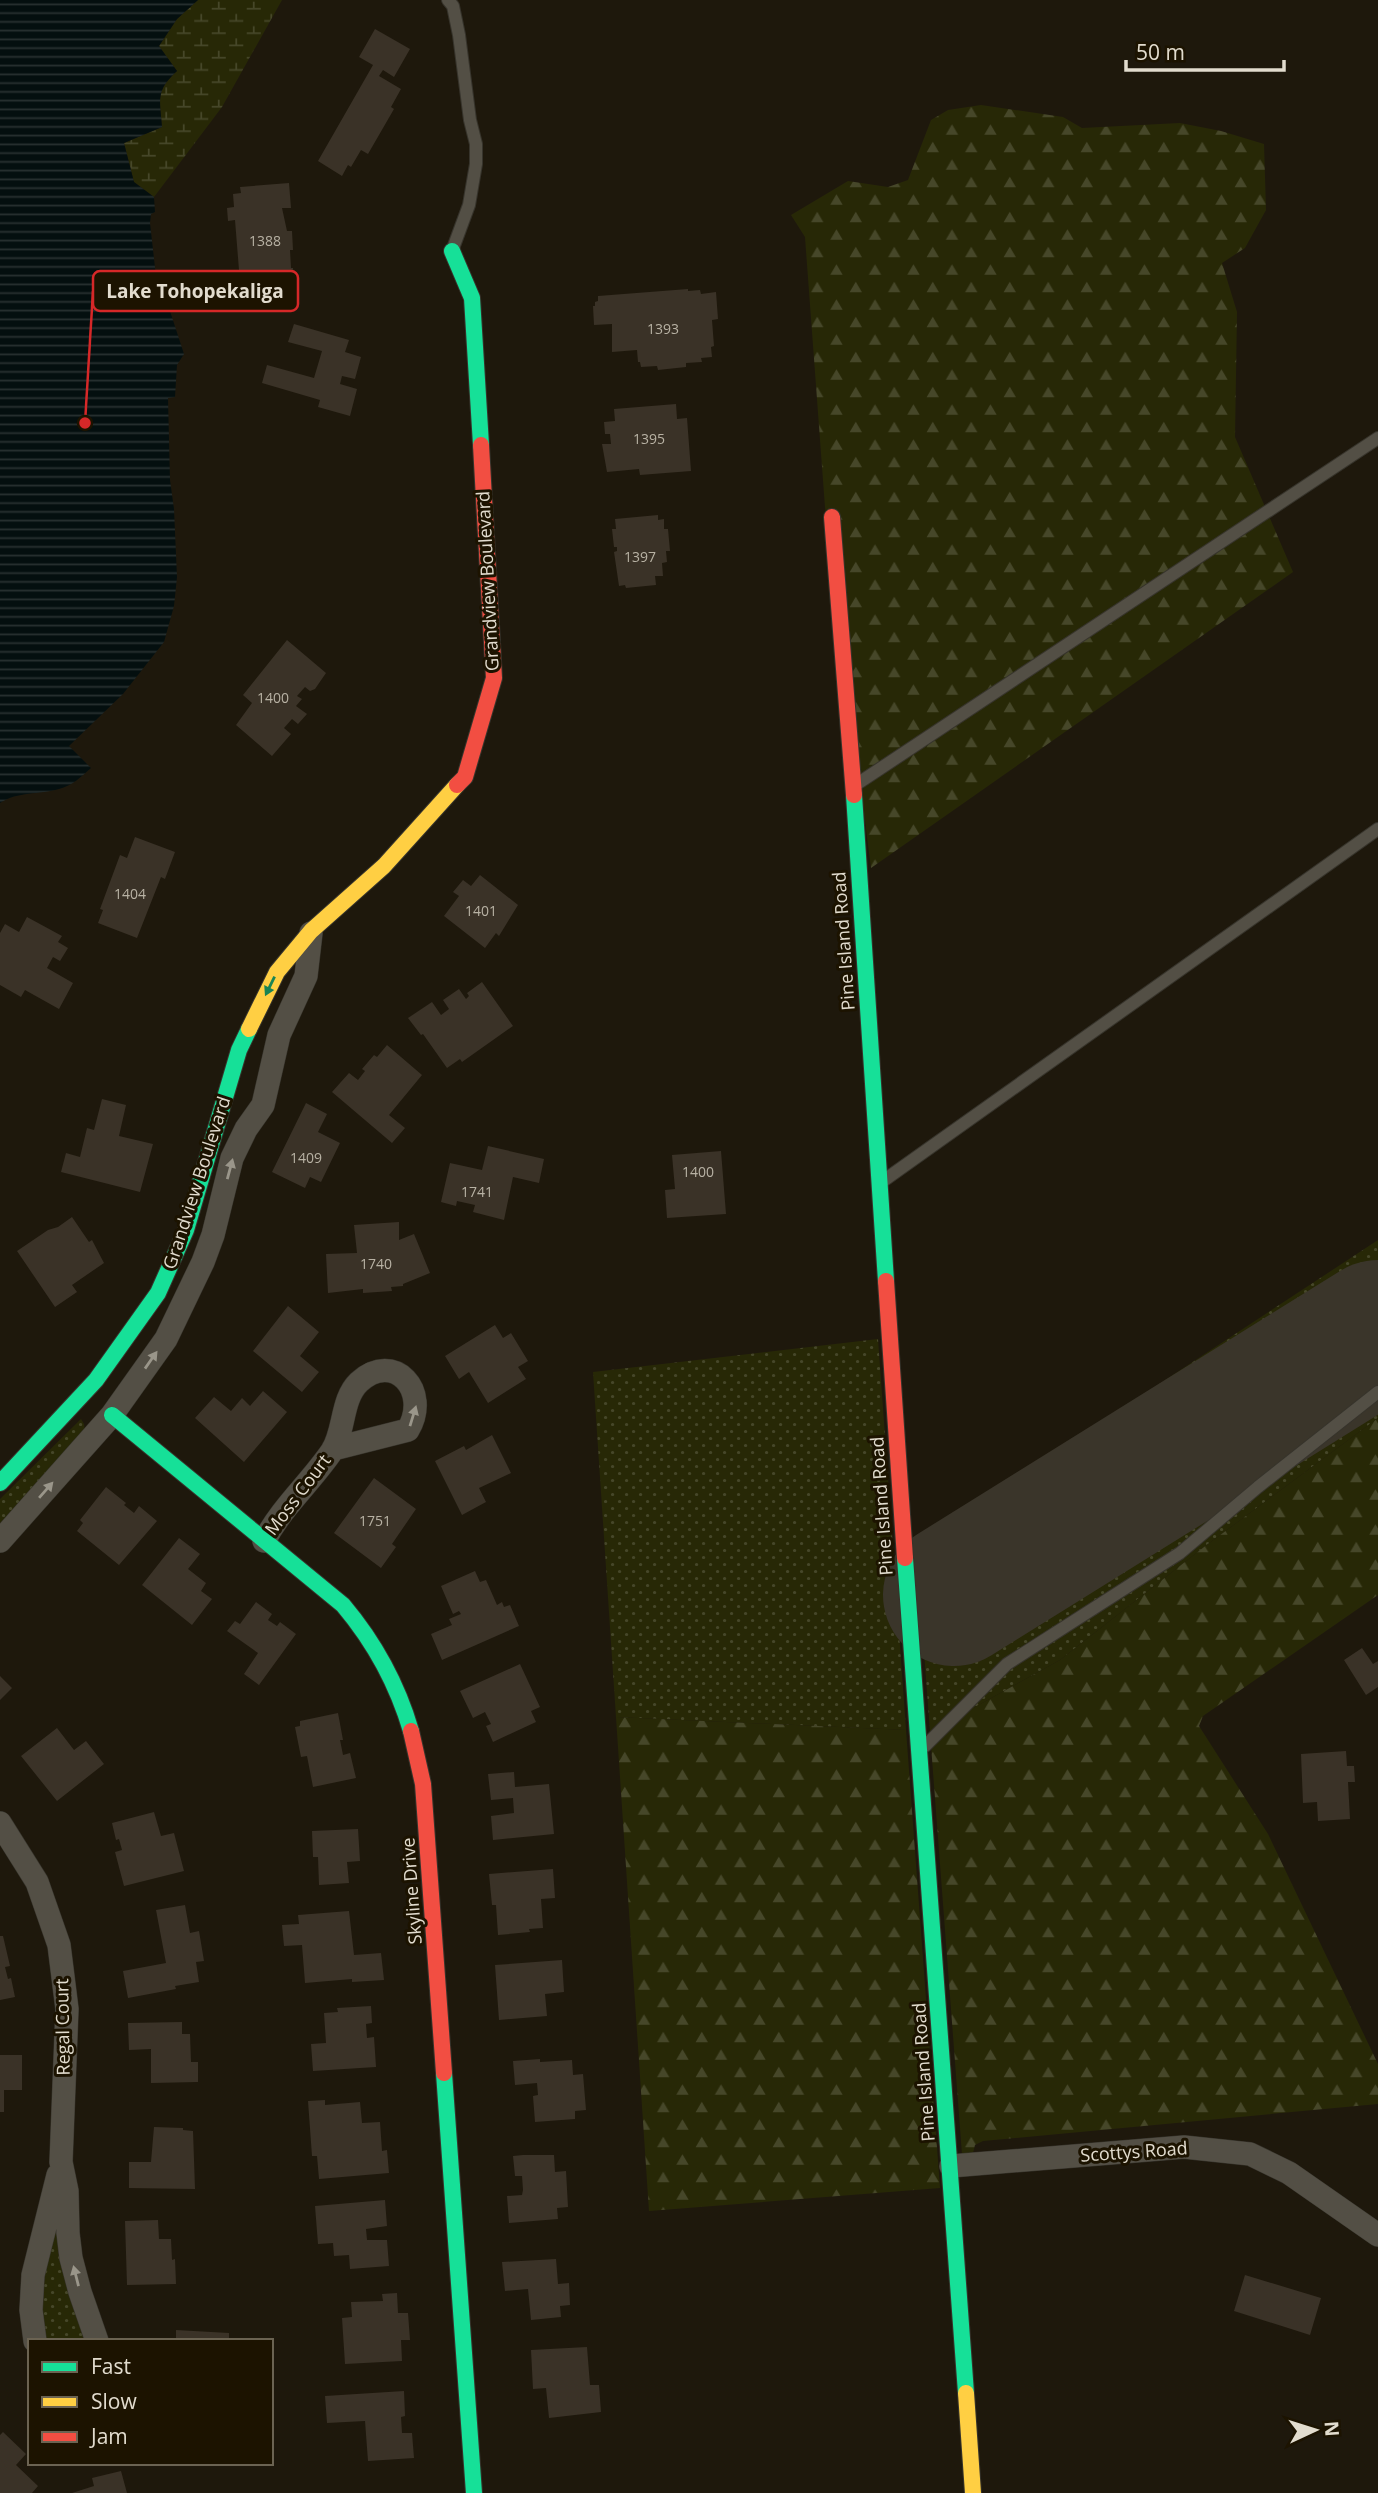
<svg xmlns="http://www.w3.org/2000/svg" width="1378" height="2493" font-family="'Open Sans',sans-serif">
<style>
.grass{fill:url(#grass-dots)}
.forest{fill:url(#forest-firs)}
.wetland{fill:url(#wetland-marsh)}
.water{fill:url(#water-rules)}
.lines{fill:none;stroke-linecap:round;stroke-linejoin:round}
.runway{stroke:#3a352a;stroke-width:142}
.building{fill:#3a3227}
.lane-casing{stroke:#37342c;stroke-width:14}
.street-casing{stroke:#37342c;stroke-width:24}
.fast-casing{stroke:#37342c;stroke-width:18}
.slow-casing{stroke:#37342c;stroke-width:18}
.jam-casing{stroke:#37342c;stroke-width:18}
.lane{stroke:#534f45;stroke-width:12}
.street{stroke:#534f45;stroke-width:23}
.fast{stroke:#16e098;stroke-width:16}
.slow{stroke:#ffcf43;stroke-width:16}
.jam{stroke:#f24e42;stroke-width:16}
.oneway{fill:#198454}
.oneway2{fill:#9a968a}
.labels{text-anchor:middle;stroke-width:6;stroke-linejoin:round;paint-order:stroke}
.number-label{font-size:14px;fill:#b8b2a4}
.street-label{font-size:18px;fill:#e2dcce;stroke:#1c1300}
.leader{fill:none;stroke:#d62828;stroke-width:2.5}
.callout-dot{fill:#d62828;stroke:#1c1300;stroke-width:2.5}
.callout{fill:#1c1300;stroke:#d62828;stroke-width:2.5}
.callout-label{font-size:19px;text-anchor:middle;font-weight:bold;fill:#e2dcce}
</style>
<defs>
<pattern id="grass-dots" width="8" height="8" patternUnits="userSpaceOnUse" patternTransform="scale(1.75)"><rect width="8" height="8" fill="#272806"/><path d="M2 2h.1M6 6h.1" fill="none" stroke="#464729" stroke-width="1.8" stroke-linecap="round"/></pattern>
<pattern id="forest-firs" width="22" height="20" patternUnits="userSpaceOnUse" patternTransform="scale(1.75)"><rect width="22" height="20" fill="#272806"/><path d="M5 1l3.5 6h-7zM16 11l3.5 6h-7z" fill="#464729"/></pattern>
<pattern id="wetland-marsh" width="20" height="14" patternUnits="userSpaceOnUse" patternTransform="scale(1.75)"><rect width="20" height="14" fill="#272806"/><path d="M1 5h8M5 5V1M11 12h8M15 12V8" fill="none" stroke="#464729"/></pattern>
<pattern id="water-rules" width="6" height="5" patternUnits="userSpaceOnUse" patternTransform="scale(1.75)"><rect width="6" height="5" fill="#040f0f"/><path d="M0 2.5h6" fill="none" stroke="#283131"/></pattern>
</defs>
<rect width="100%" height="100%" fill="#1e180c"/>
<!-- grass -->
<path class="grass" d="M1378 1240V1418L1204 1547 1060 1660 930 1732 916 1544Z
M878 1339 906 1730 616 1717 593 1372Z
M81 1419 84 1424 85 1432 0 1526V1499Z
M56 2220 90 2341H41L38 2296Z"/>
<!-- forest -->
<path class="forest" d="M981 105 1063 117 1082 128 1180 123 1221 131 1264 144 1266 210 1245 248 1222 263 1237 312 1235 437 1293 572 871 868 825 507 805 237 791 215 848 181 888 187 908 180 931 120 948 110Z
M1378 1418V1595L1203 1716 1199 1726 1268 1834 1378 2064V2104L983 2141 975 2145 973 2153 962 2154 930 1732 1060 1660 1204 1547Z
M616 1717 906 1730 940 2188 649 2211Z"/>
<!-- wetland -->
<path class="wetland" d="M198 0H282L222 107 154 197 134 182 124 143 162 127C160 100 155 91 177 71L159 46 177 19Z"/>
<!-- water -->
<path class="water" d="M0 0H198L177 19 159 46 177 71C155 91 160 100 162 127L124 143 134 182 154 197 155 212 151 214 150 223 160 312 170 311 184 354 177 365 175 397 168 398 170 480 174 509 177 577 174 606 164 642 123 694 69 746 91 768C82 776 72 786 59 789 39 795 18 791 0 803Z"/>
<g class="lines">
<!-- runway -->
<path class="runway" d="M954 1595 1378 1331"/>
</g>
<!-- building -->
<path class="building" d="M375 29 410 49 394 77 383 70 379 76 401 89 391 107 394 109 368 154 361 150 351 167 348 165 342 176 318 161 373 65 359 57Z
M289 183 291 208H282L287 231H292L293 250H290L291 268H293L294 278H296L297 290 274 292V287L245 289 243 270H239L235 220 228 221 227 208 234 207 233 194 241 193 240 187Z
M688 289V291L700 290 701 294 716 292 718 319 712 320 714 346 711 347 712 357 701 358 702 362 686 363V367L658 370 657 366 641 367 640 362H638L637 350 612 352V324L594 325 593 306H595V302L598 301V296Z
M294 324 349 340 345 352 361 357 355 379 342 376 340 384 357 389 350 416 318 407 320 400 262 383 267 365 314 378 322 351 288 342Z
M676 404 677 419 687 418 691 471 640 475 639 469 607 472 602 444H611L610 434H605L604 422 615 421 614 409Z
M658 515V520L664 519V529H668L670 551H666L667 562 662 563 663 576H655L656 585 626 588 625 585 619 586 614 552 617 551V547H614L612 529H616L615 519Z
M287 640 326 673 315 689 310 691 305 687 297 696 302 699 296 706 307 714 298 724 292 719 284 728 291 734 272 756 236 725 252 703 243 695Z
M135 837 175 852 165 879 161 877 137 938 98 923 103 910 100 909 120 855 127 858Z
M480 875 518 905 499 936 496 933 485 948 444 916 459 896 453 892 463 880 471 886Z
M27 917 62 936 58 942 68 948 60 961 53 957 47 968 73 983 59 1009 25 990 21 997 0 985V933L5 924 19 932Z
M482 982 513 1026 462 1062 460 1059 447 1068 423 1034 421 1035 408 1018 432 1002 441 1015 449 1009 443 1000 459 989 466 999 469 996 467 993Z
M387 1045 422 1075 389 1115 405 1128 392 1143 332 1092 349 1073 358 1080 365 1071 362 1069 374 1055 377 1057Z
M102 1099 126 1105 119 1136 153 1144 140 1192 61 1172 66 1153 80 1157 87 1128 94 1130Z
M306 1103 327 1114 318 1132 340 1143 321 1182 310 1177 305 1188 272 1172Z
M488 1146 544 1159 539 1183 513 1177 504 1220 473 1212 475 1205 457 1201 456 1206 441 1202 450 1163 482 1170Z
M721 1151 726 1214 667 1218 665 1190 675 1189 672 1155Z
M72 1217 89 1242 92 1240 104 1263 72 1285 77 1292 55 1307 17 1251 48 1230 58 1227Z
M399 1222V1240L414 1234 430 1273 403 1284V1286L391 1287 392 1291 363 1293V1289L328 1293 326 1254 357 1253 354 1225Z
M288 1306 319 1332 300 1356 319 1372 302 1392 253 1351Z
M495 1325 503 1338 511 1333 528 1361 518 1367 526 1379 488 1403 469 1372 459 1379 445 1356Z
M263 1391 287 1412 244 1462 195 1418 214 1397 231 1411 242 1398 250 1406Z
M492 1435 511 1473 479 1488 486 1502 462 1515 435 1461 464 1446 466 1450Z
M374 1478 416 1509 392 1544 396 1547 381 1568 334 1533Z
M106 1487 126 1503 124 1505 134 1513 139 1506 157 1521 119 1565 77 1531 83 1523 80 1520Z
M179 1538 200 1554 188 1569 206 1583 201 1591 212 1599 192 1625 142 1585Z
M475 1571 480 1582 486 1580 497 1605 502 1602 504 1607 510 1605 519 1626 442 1660 431 1634 452 1625 449 1619 461 1614 459 1611 453 1614 441 1586Z
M256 1602 272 1614 268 1620 277 1626 280 1622 296 1634 259 1685 244 1674 258 1653 227 1631 235 1621 240 1624Z
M1362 1648 1373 1664 1378 1661V1687L1366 1695 1344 1660Z
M520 1664 540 1707 531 1711 536 1722 493 1742 486 1726 491 1724 485 1712 473 1718 460 1691Z
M0 1676 12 1688 0 1700Z
M338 1713 343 1740H340L343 1755 350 1753 356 1778 313 1787 307 1756 301 1757 295 1727 300 1726V1721Z
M57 1728 74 1750 86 1741 104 1764 57 1801 21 1756Z
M1346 1751 1347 1766H1354L1355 1782H1348L1350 1819 1318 1821 1317 1802 1303 1803 1301 1754Z
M514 1772 515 1787 549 1784 554 1834 493 1840 491 1816 514 1813 513 1798 491 1800 488 1774Z
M154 1812 161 1836 174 1833 184 1871 124 1886 115 1852 122 1850 119 1839 116 1840 112 1823Z
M358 1829 360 1861 347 1862 349 1883 319 1885 318 1857H313L312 1831Z
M553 1869 555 1898 541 1899 543 1928 529 1929 530 1932 498 1935 496 1905H492L489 1874Z
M185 1905 190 1933 199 1931 204 1961 196 1962 199 1982 175 1986 176 1989 128 1998 123 1971 166 1963 156 1910Z
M349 1911 354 1955 381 1953 384 1980 352 1982V1979L305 1983 302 1945 284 1946 282 1925 299 1924 298 1915Z
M0 1936H3L10 1966 5 1967 8 1979 11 1978 15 1997 0 2000Z
M562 1960 564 1992 545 1994 547 2016 499 2020 495 1965Z
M371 2006 372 2023 366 2024 367 2038 374 2037 376 2067 313 2071 311 2044 326 2043 324 2013 338 2012 337 2008Z
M182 2022V2034H190L191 2062H198V2082L151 2083V2049L129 2050 128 2023Z
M0 2055H22V2090H4V2112H0Z
M540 2059V2062L572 2060 573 2075 583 2074 586 2110 575 2111V2119L535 2122 533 2096 538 2095 537 2083 515 2085 513 2061Z
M325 2100V2105L360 2102 362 2123 380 2122 382 2151 387 2150 389 2173 319 2179 317 2156H312L308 2101Z
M154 2127 183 2128V2130L193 2131 195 2189 129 2188V2162H151Z
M523 2155H554L555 2172 566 2171 568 2207 557 2208 558 2219 509 2223 507 2196 522 2195 523 2190 522 2176H515L513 2156Z
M385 2200 387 2226 366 2229 367 2240H387L389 2266 350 2269 349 2255 334 2256 333 2243 318 2244 315 2206Z
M158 2220 159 2239H171L172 2260 175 2259 176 2284 127 2285 125 2221Z
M556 2259 558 2284 569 2283 570 2305 560 2306 561 2317 531 2320 528 2289 505 2291 502 2262Z
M1245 2275 1321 2298 1310 2335 1234 2311Z
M397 2293 398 2313H408L410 2340H401L402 2361 345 2364 342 2318 352 2317 351 2302 383 2301 382 2294Z
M176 2330 229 2333V2341H176Z
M587 2347 590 2385H599L601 2412 549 2418 546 2388 533 2389 531 2350Z
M404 2391 405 2416 401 2417 402 2433H412L414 2458 368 2461 365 2421 327 2423 325 2396Z
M3 2432 26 2454 16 2465 38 2486 32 2493H0V2435Z
M121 2471 127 2493H72L94 2486 92 2478Z"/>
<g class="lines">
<!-- lane casing -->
<g class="lane-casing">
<path id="lane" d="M448 0 453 6 459 35 470 120 476 144V164L469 205 452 251
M857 784 1378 438
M883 1181 1378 829
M925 1746 1007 1664 1180 1553 1258 1487 1378 1392"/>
</g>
<!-- street casing -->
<g class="street-casing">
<path id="street" d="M0 1541 112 1415 166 1339 203 1262 213 1235 232 1158 246 1129 263 1105 279 1035 306 976 311 933
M264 1541C282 1507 310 1483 332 1451 345 1431 341 1399 359 1382 394 1350 431 1391 408 1430L333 1449
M0 1823 37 1882 59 1945 67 2009 61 2162 67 2191 68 2233 71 2258 80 2292 97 2341
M951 2166 1184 2147 1250 2154 1289 2173 1378 2235
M35 2341 31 2310 33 2275 58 2175"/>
</g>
<!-- fast casing -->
<g class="fast-casing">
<path id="fast" d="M452 251 472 298 481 445
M854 795 886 1281
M112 1415 343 1605C375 1643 397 1683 411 1731
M0 1483 96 1380 158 1293 186 1230 239 1050 249 1029
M905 1558 966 2393
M444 2073 474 2493"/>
</g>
<!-- slow casing -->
<g class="slow-casing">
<path id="slow" d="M249 1029 277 972 311 931 384 866 457 785
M966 2393 973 2493"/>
</g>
<!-- jam casing -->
<g class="jam-casing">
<path id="jam" d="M832 517 854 795
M457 785 465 777 494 678 481 445
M886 1281 905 1558
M411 1731 423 1784 444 2073"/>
</g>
<!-- lane -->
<use href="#lane" class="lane"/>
<!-- street -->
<use href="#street" class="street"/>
<!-- fast -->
<use href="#fast" class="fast"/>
<!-- slow -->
<use href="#slow" class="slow"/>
<!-- jam -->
<use href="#jam" class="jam"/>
</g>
<!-- one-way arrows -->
<defs><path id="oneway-solid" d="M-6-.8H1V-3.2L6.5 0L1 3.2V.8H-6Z" transform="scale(1.75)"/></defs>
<use class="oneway" href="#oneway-solid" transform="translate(270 986) rotate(116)"/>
<g class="oneway2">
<use href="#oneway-solid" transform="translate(230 1169) rotate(-75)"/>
<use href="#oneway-solid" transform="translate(151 1360) rotate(-55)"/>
<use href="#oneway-solid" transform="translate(413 1416) rotate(-73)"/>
<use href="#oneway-solid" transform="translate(46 1490) rotate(-49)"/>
<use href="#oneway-solid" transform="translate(76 2276) rotate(-104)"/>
</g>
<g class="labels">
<!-- number labels -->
<g class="number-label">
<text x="265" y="246">1388</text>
<text x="663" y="334">1393</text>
<text x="649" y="444">1395</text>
<text x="640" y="562">1397</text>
<text x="273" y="703">1400</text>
<text x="130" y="899">1404</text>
<text x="481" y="916">1401</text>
<text x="306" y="1163">1409</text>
<text x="698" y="1177">1400</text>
<text x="477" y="1197">1741</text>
<text x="376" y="1269">1740</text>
<text x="375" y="1526">1751</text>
</g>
<!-- street labels -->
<g class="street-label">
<text transform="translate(488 581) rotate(-93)" y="6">Grandview Boulevard</text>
<text transform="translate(844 941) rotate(-94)" y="6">Pine Island Road</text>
<text transform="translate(197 1183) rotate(-72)" y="6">Grandview Boulevard</text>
<text transform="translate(298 1495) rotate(-53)" y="6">Moss Court</text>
<text transform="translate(882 1506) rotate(-94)" y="6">Pine Island Road</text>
<text transform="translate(412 1891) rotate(-94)" y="6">Skyline Drive</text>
<text transform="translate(63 2027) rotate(-91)" y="6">Regal Court</text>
<text transform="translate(924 2072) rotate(-94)" y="6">Pine Island Road</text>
<text transform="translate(1134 2152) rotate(-4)" y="6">Scottys Road</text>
</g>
</g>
<!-- callouts -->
<path class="leader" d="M85 423L93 291"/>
<circle class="callout-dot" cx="85" cy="423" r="7"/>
<rect class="callout" x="93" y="271" width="205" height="40" rx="7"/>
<g class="callout-label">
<text x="195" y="298">Lake Tohopekaliga</text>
</g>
<!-- legend -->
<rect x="28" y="2339" width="245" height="126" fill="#1c1300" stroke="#6b6352" stroke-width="2"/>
<rect x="42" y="2362" width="35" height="10" fill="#16e098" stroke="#6b6352" stroke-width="2"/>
<text x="91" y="2374" font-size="21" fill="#e2dcce">Fast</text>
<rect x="42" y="2397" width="35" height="10" fill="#ffcf43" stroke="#6b6352" stroke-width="2"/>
<text x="91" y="2409" font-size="21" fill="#e2dcce">Slow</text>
<rect x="42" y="2432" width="35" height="10" fill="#f24e42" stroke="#6b6352" stroke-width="2"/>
<text x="91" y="2444" font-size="21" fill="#e2dcce">Jam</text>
<!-- north arrow -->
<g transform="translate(1315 2430) rotate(86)" stroke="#1c1300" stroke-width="5" paint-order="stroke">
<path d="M0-5L12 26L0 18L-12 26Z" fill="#e2dcce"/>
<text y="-10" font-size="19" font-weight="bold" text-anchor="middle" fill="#e2dcce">N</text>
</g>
<!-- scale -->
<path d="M1126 60v10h158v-10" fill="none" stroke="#e2dcce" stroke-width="3.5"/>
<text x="1136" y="60" font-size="21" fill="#e2dcce" stroke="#1c1300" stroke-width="5" paint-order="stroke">50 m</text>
</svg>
